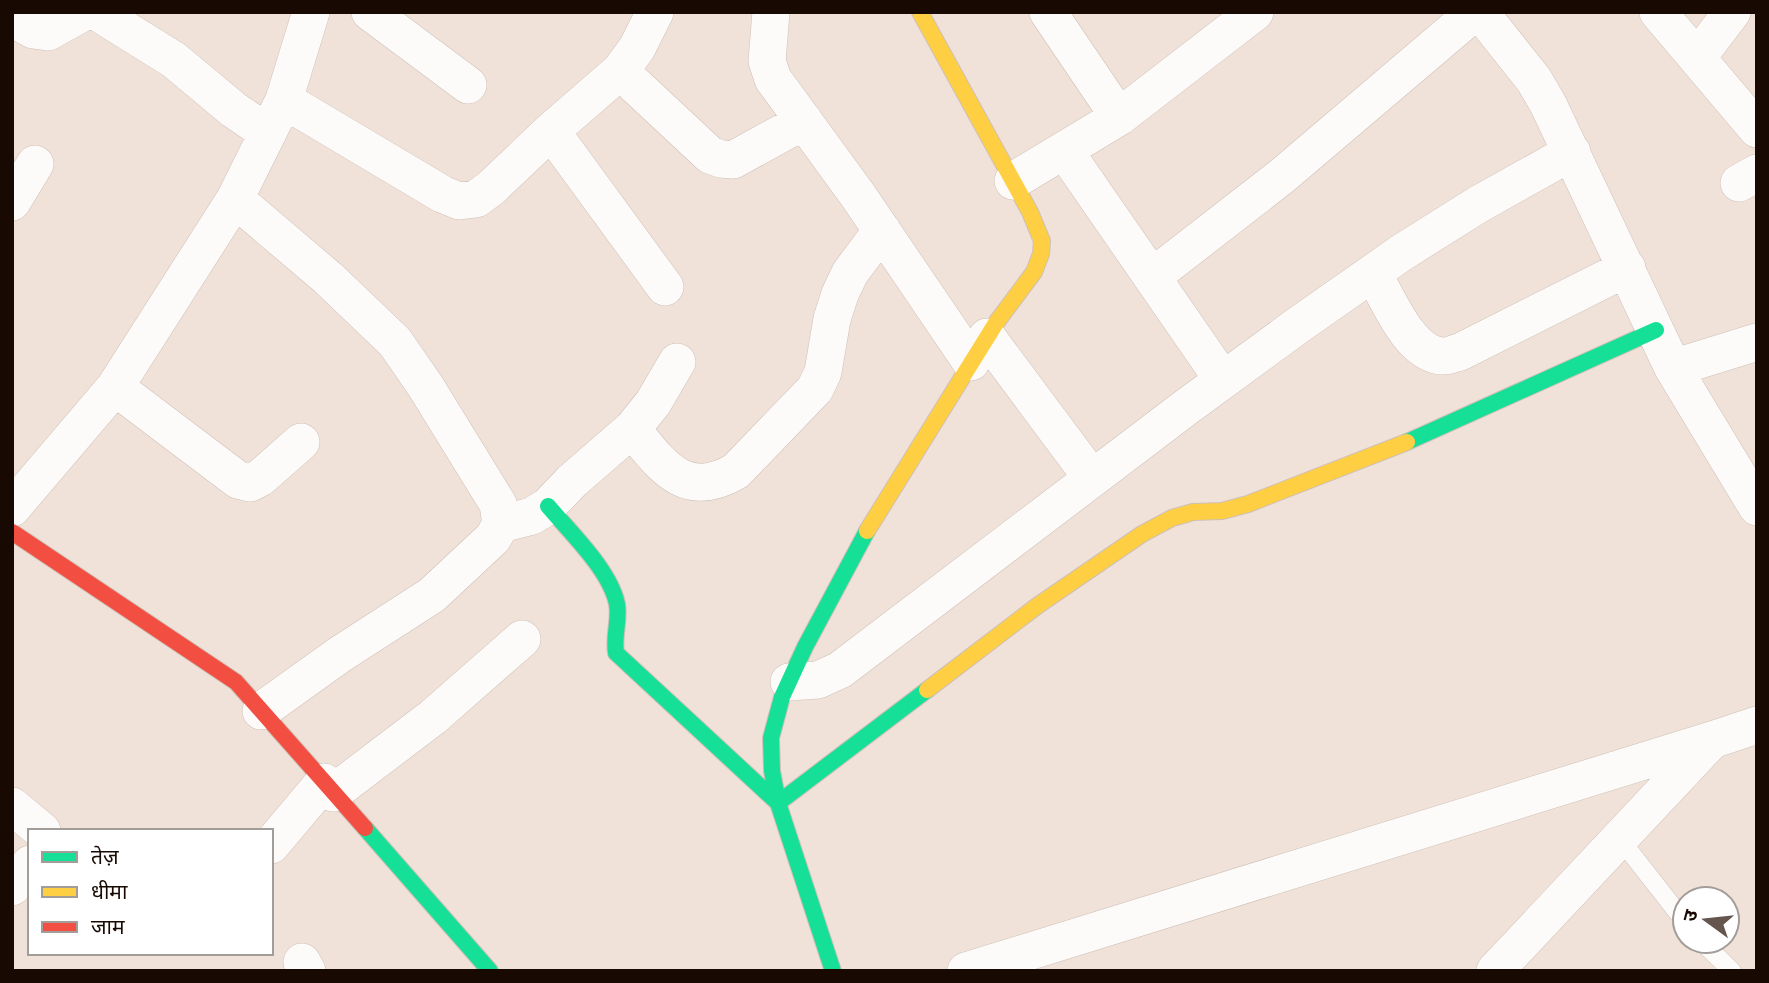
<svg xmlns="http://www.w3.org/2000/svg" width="1769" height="983" font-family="Literata,'Noto Sans Devanagari',serif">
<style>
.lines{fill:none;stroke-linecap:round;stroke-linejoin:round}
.lane-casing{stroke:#cec0b7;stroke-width:19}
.street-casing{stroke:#cec0b7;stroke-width:38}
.fast-casing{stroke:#cec0b7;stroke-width:18}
.slow-casing{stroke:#cec0b7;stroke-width:18}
.jam-casing{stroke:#cec0b7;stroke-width:18}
.lane{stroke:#fdfbf9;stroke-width:18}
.street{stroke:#fdfbf9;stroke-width:37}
.fast{stroke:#16e098;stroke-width:16}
.slow{stroke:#ffcf43;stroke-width:16}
.jam{stroke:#f24e42;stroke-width:16}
</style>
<rect width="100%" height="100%" fill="#f0e2d9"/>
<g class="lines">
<!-- lane casing -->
<g class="lane-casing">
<path id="lane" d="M1620 839 1685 922
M1701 941 1732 971"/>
</g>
<!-- street casing -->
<g class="street-casing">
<path id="street" d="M97 12 174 60 234 110 268 133
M370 12 468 85
M771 12 767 61 773 79 859 197 971 362
M1048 12 1119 117
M1480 12 1534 80 1548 104 1673 368 1757 507
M1658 12 1757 129
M12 18 33 30 48 32 84 12
M1697 58 1732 12
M620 71 710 155 721 159 733 160 804 121
M284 100 442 194 459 201 476 199 491 188 551 131 620 71 637 48 655 12
M551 131 665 287
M1064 150 1223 380
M1013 181 1119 117 1255 12
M1739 183 1757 173
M235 199 328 278 395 342 426 387 498 504 501 524 493 538 432 595 339 655 261 711
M12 202 35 164
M1373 273C1388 299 1410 356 1444 356 1449 356 1455 353 1460 352L1627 268
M1152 277 1282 176 1475 12
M987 337 1092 478
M1673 368 1757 342
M115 387 238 480 250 483 260 478 301 442
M632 429C662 466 685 501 736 471L815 389 823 372 832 319 840 294 850 273 882 230
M12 508 115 387 235 199 284 100 311 12
M501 524 532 516 548 506 572 481 632 429 653 403 677 362
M789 682 818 680 840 670 1185 408 1297 326 1401 253 1479 204 1572 152
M333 793 433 717 522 639
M12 806 42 831
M271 845 324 782
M12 887 30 864
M302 962 307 971
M966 971 1712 740
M1495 971 1712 740 1757 725"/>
</g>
<!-- fast casing -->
<g class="fast-casing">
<path id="fast" d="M1407 442 1656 330
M548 506C570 532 610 570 617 604 620 620 613 636 616 653L778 803 927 690
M365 828 490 971
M833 971 778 803 772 771 771 738 782 697 805 647 867 531"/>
</g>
<!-- slow casing -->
<g class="slow-casing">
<path id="slow" d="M867 531 996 323 1034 272 1041 254 1042 241 1030 212 920 12
M927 690 1037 606 1142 534 1172 518 1193 512 1222 511 1248 504 1407 442"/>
</g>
<!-- jam casing -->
<g class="jam-casing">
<path id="jam" d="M12 532 236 682 365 828"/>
</g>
<!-- lane -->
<use href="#lane" class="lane"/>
<!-- street -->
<use href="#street" class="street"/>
<!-- fast -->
<use href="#fast" class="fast"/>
<!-- slow -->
<use href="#slow" class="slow"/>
<!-- jam -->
<use href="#jam" class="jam"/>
</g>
<!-- border -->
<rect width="1769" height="983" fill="none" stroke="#180a03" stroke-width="28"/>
<!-- legend -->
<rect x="28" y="829" width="245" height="126" fill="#ffffff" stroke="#a39d9a" stroke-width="2"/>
<rect x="42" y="852" width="35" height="10" fill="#16e098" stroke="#a39d9a" stroke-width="2"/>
<text x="91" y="864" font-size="21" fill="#180a03">तेज़</text>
<rect x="42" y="887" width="35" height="10" fill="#ffcf43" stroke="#a39d9a" stroke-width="2"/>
<text x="91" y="899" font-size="21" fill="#180a03">धीमा</text>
<rect x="42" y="922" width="35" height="10" fill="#f24e42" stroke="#a39d9a" stroke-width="2"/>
<text x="91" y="934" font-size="21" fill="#180a03">जाम</text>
<!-- north arrow -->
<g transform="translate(1706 920) rotate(285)"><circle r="33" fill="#ffffff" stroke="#a39d9a" stroke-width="2"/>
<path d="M0-5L12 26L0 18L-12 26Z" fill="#64564e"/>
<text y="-10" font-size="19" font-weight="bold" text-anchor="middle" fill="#180a03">उ</text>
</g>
</svg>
